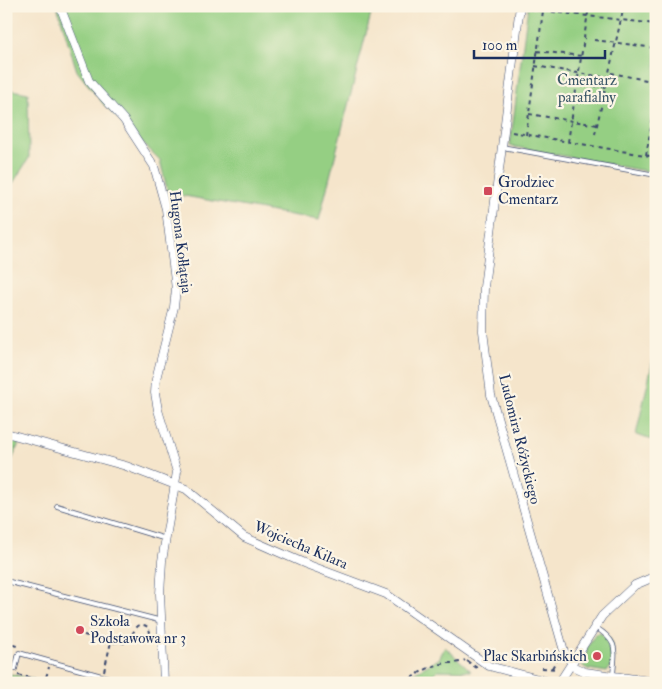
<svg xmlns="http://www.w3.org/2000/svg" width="662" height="689" font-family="'IM FELL Double Pica',serif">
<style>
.green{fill:#95cf83;stroke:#587f70}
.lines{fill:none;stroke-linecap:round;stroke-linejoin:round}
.service-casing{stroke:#3c4a6e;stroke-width:5.5}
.minor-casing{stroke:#3c4a6e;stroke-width:9}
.path{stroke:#3c4a6e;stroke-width:2;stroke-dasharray:4 4;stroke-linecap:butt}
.service{stroke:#fff;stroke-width:4}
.minor{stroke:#fff;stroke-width:8}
.poi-dot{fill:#d1495b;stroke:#fcf5e5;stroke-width:2}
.labels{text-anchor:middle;stroke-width:4.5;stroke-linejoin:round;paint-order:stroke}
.park-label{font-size:15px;fill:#3a5767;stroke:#fcf5e5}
.poi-label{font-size:15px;fill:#1b2f5e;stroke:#fcf5e5;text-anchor:start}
.street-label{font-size:15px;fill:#1b2f5e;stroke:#fcf5e5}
</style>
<rect width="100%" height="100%" fill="#fcf5e5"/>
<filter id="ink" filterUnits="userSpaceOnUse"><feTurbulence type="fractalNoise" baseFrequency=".02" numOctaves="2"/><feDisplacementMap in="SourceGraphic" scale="10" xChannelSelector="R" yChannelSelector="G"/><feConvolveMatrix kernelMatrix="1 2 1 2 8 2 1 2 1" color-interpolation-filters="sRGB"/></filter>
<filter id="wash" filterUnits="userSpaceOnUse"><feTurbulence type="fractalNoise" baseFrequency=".0096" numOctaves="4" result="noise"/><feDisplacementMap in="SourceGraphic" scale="20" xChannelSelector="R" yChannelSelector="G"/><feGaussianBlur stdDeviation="1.12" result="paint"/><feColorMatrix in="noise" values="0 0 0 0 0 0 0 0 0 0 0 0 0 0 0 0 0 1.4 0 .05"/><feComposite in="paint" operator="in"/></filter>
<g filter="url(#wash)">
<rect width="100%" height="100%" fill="#f5e5cb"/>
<!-- green -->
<path class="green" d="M57 6H373L319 220 168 193 160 160 105 106 77 71Z
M528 6H656V173L510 146Z
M6 89 28 93 29 158 6 194Z
M655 351H656V441L636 435Z
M6 438 20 441 6 474Z
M600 633 610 639C613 650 615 662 607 672L588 669 578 663 595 634Z
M445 647 471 671 438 670 421 683H395L439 659Z
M6 673 40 681V683H6Z"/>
</g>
<g filter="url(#ink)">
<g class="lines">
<!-- service casing -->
<g class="service-casing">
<path id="service" d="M502 147 656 175
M57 506 166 539
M6 581 162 621
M595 627C619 642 615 649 613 675
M15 669 19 653 127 683"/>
</g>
<!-- minor casing -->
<g class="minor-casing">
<path id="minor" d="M60 6 89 81 124 120 154 166 166 209 176 289 174 307 156 379 155 393 158 410 177 472 162 561 160 594 164 683
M520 6 484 287 483 331 491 395 564 651 574 667 585 672 656 682
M6 433 126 466 186 489 244 537 306 564 386 594 489 666 553 683
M559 683 602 616 635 585 656 576"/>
</g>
<!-- path -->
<path class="path" d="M528 9 656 24
M594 40 656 48
M537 51 582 56
M535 66 609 78
M611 73 656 82
M586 85 607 87
M529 114 598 125
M512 132 656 157
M595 134 624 6
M526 135 543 11
M568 142 589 6
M646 155 656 100
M84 635 111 642
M6 639 11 641 10 644
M6 647 10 644 20 647
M467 661 477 668
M542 668 556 669
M552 668 558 658
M104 671 111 642 127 643C134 635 135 619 148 627L150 632 147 639C141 641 137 640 133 635
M6 672 11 673
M18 675 45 681 49 667
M45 683H51
M85 683 87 677
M405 683C415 675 429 666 442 664 450 662 459 664 465 660"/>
<!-- service -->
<use href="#service" class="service"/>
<!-- minor -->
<use href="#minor" class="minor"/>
</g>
</g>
<!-- markers -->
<g class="poi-dot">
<rect x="483" y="186" width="10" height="10" rx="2.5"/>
<circle cx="80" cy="630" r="5"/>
<circle cx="597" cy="656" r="5"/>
</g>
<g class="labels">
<!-- park labels -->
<g class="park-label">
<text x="587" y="85">Cmentarz<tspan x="587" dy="17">parafialny</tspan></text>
</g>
<!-- poi labels -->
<g class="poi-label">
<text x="498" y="187">Grodziec<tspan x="498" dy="17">Cmentarz</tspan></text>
<text x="90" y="626">Szkoła<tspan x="90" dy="17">Podstawowa nr 3</tspan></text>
<text x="587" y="661" text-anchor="end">Plac Skarbińskich</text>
</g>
<!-- street labels -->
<g class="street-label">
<text transform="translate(181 242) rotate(83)" y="5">Hugona Kołłątaja</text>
<text transform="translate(520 439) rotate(76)" y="5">Ludomira Różyckiego</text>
<text transform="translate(301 545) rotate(23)" y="5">Wojciecha Kilara</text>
</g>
</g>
<!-- margin -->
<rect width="662" height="689" fill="none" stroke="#fcf5e5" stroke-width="25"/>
<!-- scale -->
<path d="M474 50v8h131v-8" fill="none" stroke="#1b2f5e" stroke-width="2.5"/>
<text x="482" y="50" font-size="15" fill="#1b2f5e" stroke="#fcf5e5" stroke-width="4" paint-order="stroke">100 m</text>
</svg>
